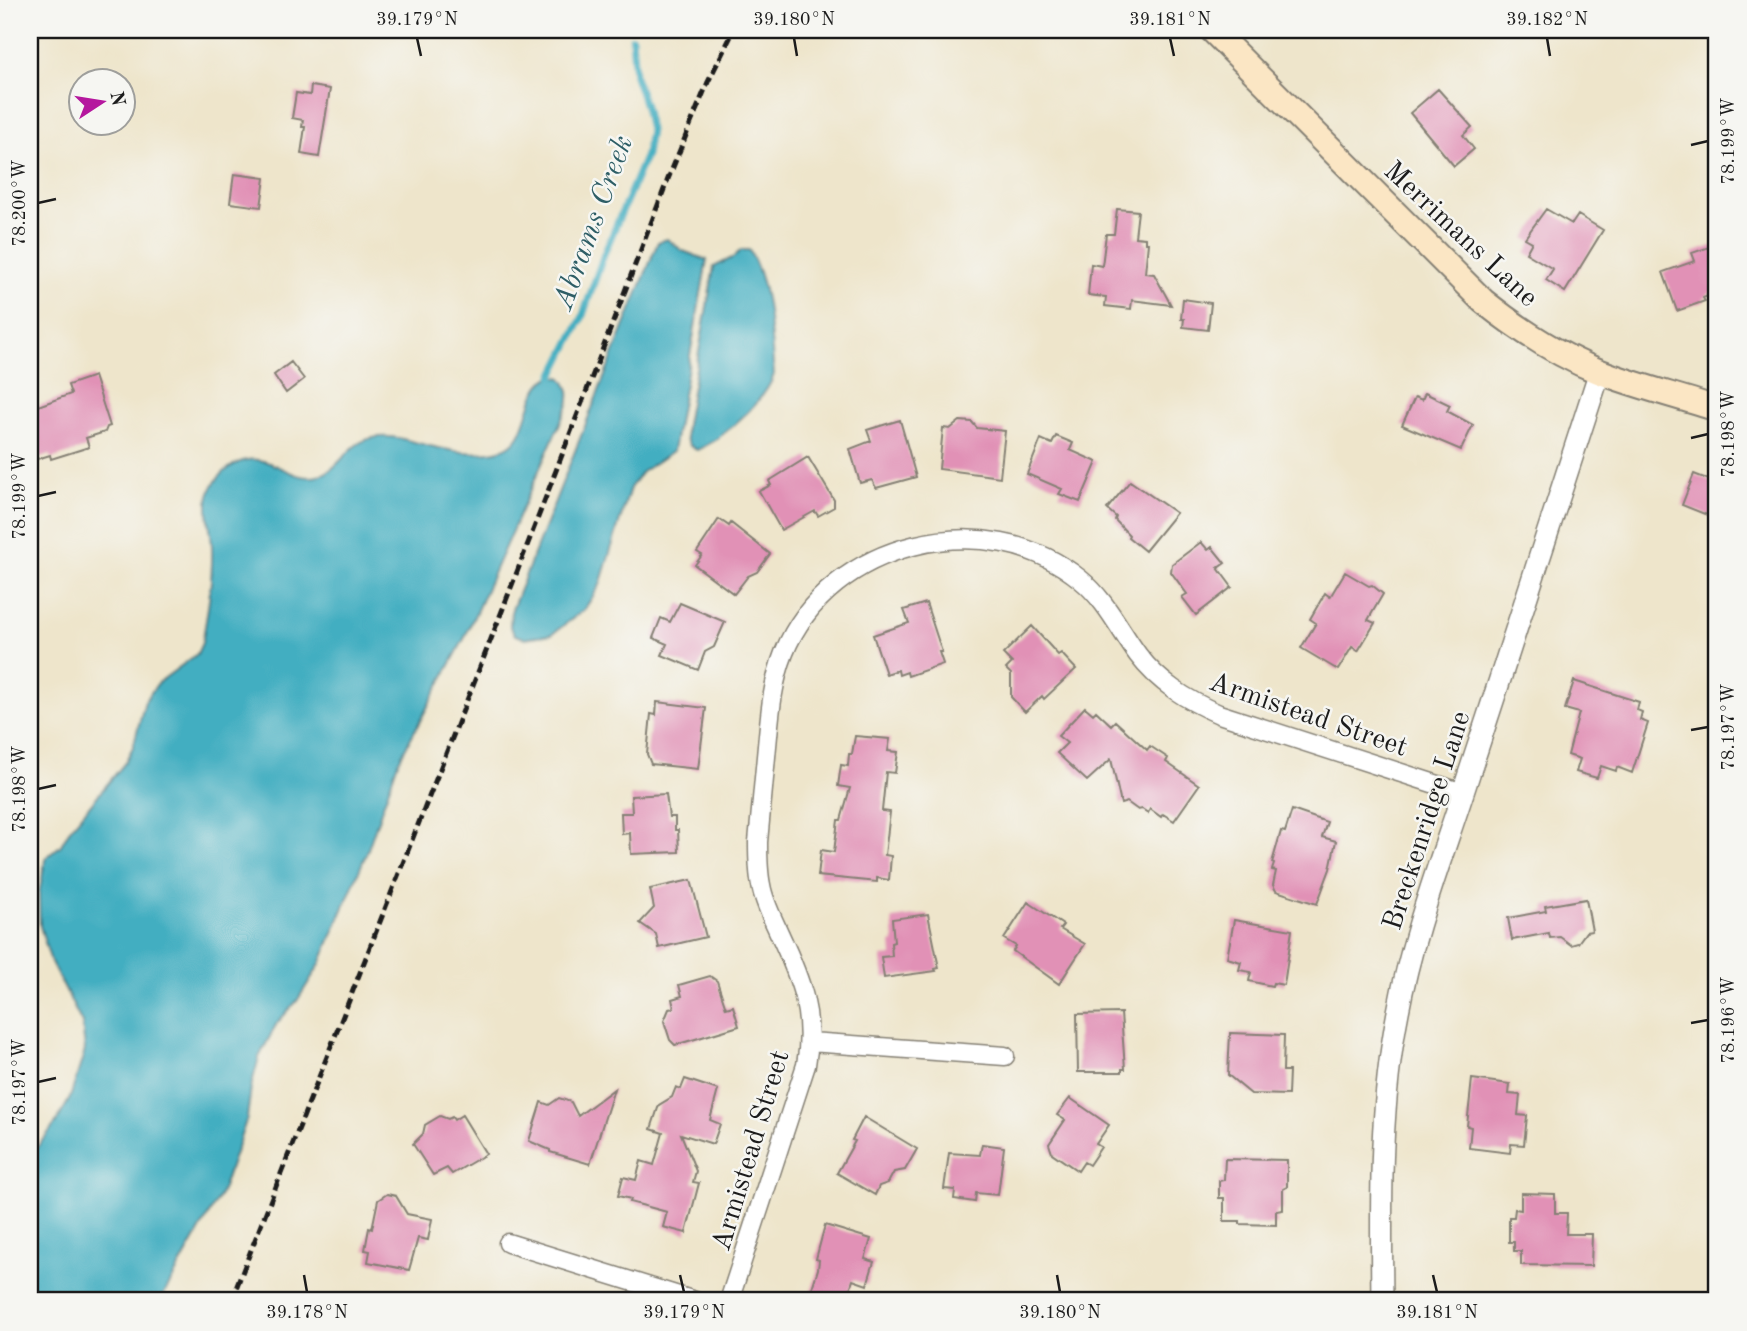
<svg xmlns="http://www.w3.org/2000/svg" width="1747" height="1331" font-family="'Old Standard TT',serif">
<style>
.water{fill:#43aec1;stroke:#30656e;stroke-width:2}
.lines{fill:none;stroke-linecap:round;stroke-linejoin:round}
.stream{stroke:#43aec1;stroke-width:7}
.building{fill:#e191b6}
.minor-casing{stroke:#858074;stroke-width:21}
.tertiary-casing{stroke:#858074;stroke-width:24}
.secondary-casing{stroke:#858074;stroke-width:28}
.minor{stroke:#fff;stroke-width:18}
.tertiary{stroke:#fff;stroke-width:21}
.secondary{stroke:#fbe6c4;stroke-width:24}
.rail{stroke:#1c1c1c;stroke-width:5;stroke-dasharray:10 5;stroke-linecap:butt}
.ticks{fill:none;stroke:#1c1c1c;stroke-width:2.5}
.labels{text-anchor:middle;stroke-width:5;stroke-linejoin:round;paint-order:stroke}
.street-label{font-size:28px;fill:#1c1c1c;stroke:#f6f6f2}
.water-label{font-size:30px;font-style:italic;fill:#2e5e66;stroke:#f6f6f2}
.neatline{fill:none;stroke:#1c1c1c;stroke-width:2.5}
.ticks-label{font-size:18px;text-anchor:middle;fill:#1c1c1c}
</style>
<rect width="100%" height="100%" fill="#f6f6f2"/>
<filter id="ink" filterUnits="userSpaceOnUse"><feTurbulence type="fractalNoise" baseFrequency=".0143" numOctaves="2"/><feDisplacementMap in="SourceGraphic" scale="14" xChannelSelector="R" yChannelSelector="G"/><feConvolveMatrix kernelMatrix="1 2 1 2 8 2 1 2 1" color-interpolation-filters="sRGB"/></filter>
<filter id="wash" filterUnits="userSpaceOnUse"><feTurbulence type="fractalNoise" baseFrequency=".00686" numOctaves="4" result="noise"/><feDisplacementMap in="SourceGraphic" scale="28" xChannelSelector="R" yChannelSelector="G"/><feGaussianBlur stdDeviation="1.57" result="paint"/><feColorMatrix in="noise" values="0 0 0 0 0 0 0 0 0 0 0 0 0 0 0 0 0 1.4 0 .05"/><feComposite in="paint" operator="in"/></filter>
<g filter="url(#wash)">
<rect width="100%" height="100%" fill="#eee5cb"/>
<!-- water -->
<path class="water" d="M667 239 683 251 707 260 673 451 642 472 630 488 600 585 584 610 552 634 525 638 515 635 510 627 511 612 658 242Z
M741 250H749C770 286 770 333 774 374 767 399 721 440 697 450 685 445 685 437 686 425L714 267 734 257Z
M553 376 562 378C569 387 571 393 568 405L465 637 398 762 367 852 320 964 297 1001 277 1023 259 1057 251 1087 247 1118 221 1193 160 1301H30V1156L56 1123 70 1098 85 1050 82 1023 51 962 40 926 39 894 44 867 47 857 61 845 70 829 124 764 133 747 145 701 158 683 197 654 202 643C208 612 213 580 212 548 212 531 205 511 209 495 214 478 230 464 246 460 272 455 293 483 318 476 347 467 346 434 390 437 403 438 414 442 426 445 449 451 478 456 500 450 535 441 521 388 553 376Z"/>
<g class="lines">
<!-- stream -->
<path class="stream" d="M553 376 582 318 604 254 646 155 650 130 645 106 635 76 632 38"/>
</g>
<g id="blocks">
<!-- building -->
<path class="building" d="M311 86 330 89 319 157 301 154 305 127H302L303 120 292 118 296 93 310 95Z
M1438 89 1472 127 1463 135 1474 149 1454 166 1410 113Z
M234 174 265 178 261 207 230 203Z
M1117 209 1138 211 1135 237 1145 238V243H1148L1145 273 1154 274 1171 305 1132 300 1131 309 1105 306 1106 297 1088 295 1091 264 1102 266 1106 234H1114Z
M1546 209 1572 224 1578 215 1603 230 1565 292 1546 280 1553 269 1526 253 1532 242 1525 238Z
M1712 246H1717V290L1707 294 1708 296 1703 298 1705 301 1677 311 1663 272 1695 261 1692 253Z
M1183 299 1211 303 1208 330 1183 327 1184 319H1181Z
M291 362 304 379 286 393 274 375Z
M94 376 110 426 107 427 105 432 86 438 89 447 51 459 50 455 34 460 30 447V409L71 394 68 385Z
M1425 393 1450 405 1447 411 1473 425 1461 450 1402 425 1415 397 1422 400Z
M900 420 916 477 876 488 872 480 860 483 850 449 871 441 867 430Z
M960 421 972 422 977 428 1005 431 1000 477 939 469 943 428 950 429Z
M1056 436 1073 443 1070 450 1097 462 1080 502 1059 494 1062 489 1027 474 1041 439 1052 444Z
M808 457 834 500V507L818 516 815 511 781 530 759 491 771 485 769 481Z
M1694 474 1717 483V519L1682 505Z
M1130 481 1176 513 1145 551 1128 537 1129 535 1115 520 1116 517 1107 509Z
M719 519 729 526 731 523 770 554 757 572 748 576 734 594 695 565 702 555 697 552Z
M1201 542 1208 550 1212 547 1225 563 1218 568 1232 587 1196 615 1182 597 1187 594 1171 572 1172 564Z
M1345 572 1369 586 1372 585 1383 594 1368 620 1375 623 1358 651 1352 647 1338 670 1301 648 1316 623 1310 619 1325 593 1330 597Z
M680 603 725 622 714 647 705 652 698 670 662 655 667 644 653 638 661 618 670 622Z
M926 603 942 652H939L943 664 908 676 907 672 899 675 898 670 886 674 873 635 909 623 904 610Z
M1032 626 1058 655 1061 653 1076 669 1044 699 1042 696 1025 712 1011 697V674L1006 669 1012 663 1003 654Z
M1574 681 1639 702 1637 710 1642 712 1640 720 1648 723 1632 773 1617 767 1616 771 1601 766 1597 778 1576 772 1580 759 1568 755 1579 713 1565 709Z
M657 702 706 708 698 769 651 764 647 754 651 714 656 715Z
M1085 707 1093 714 1096 711 1111 725 1115 721 1147 750 1150 746 1168 758 1166 762 1199 785 1174 821 1163 814 1161 817 1150 809 1148 813 1142 809 1138 810 1127 802 1121 804 1111 759 1087 781 1057 753 1067 743 1058 736Z
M855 736 890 739 888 751 898 752 895 773 886 772 882 811 890 812 885 855 891 856 889 880 877 878V882L818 876 821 850 834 852 838 820H841L850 788 838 786 841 765 848 766 849 754H852Z
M666 794 669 817H675V830H678L679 852 631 854 630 833 622 834 621 813H632L631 796Z
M1292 810 1327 822 1322 837 1336 841 1330 869 1317 904 1276 891 1273 885 1276 871 1272 870 1274 864 1272 863 1281 831 1285 832Z
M691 880 706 937 659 948 656 934 640 923 654 908 650 889Z
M1586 899 1592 931 1586 932 1578 943 1571 945 1560 937 1550 938 1549 933 1512 940 1508 918 1546 911 1545 906Z
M1028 902 1063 925 1060 929 1085 944 1059 984 1013 951 1016 946 1004 939Z
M928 914 939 968 935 969 936 971 884 978 881 957 892 956 891 943 894 942 892 919Z
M1234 920 1292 930 1284 985 1273 983 1272 986 1249 981 1251 972 1239 970 1241 962 1227 958Z
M710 976 717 981 726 1008 733 1006 739 1026 675 1045 670 1040 664 1021 669 1009 674 1008 672 999 682 996 679 985Z
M1121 1013 1125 1069H1122V1072H1078L1077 1014Z
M1230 1033 1284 1035 1283 1071H1289L1288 1095 1251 1094 1228 1075Z
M685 1079 718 1090 710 1120 720 1124 713 1144 681 1134 696 1171 693 1182 699 1183 686 1233 663 1227 667 1212 630 1202 631 1199 618 1196 623 1177 636 1180 641 1161 654 1165 663 1133 651 1129 659 1105 672 1097 676 1087 681 1089Z
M1472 1079 1510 1084 1509 1094 1520 1095 1518 1115 1527 1116 1524 1145 1511 1144 1510 1153 1469 1148 1471 1127 1467 1126Z
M614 1089 590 1164 550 1152V1150L529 1141 541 1102 549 1105 559 1098 571 1102 578 1116Z
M1070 1098 1109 1125 1096 1144 1101 1147 1089 1165 1084 1162 1078 1171 1052 1153 1049 1144 1065 1120 1057 1115Z
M462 1115 486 1154 452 1174 447 1168 433 1175 413 1144 423 1134 425 1125 440 1116 448 1119 452 1117 454 1120Z
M864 1117 917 1149 905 1170 894 1172 888 1183 879 1186 875 1195 837 1173 855 1141 852 1140Z
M982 1144 1004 1147 998 1195 976 1193 975 1202 954 1199 955 1190 944 1189 949 1153 980 1155Z
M1225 1159 1287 1160V1187L1283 1189V1210L1276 1211V1225L1240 1224V1221H1224V1198H1219V1181L1224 1180Z
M1521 1193 1555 1194V1213H1567L1566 1234H1592L1591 1266 1521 1265V1251H1514V1242H1509V1217H1514L1515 1209 1521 1210Z
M387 1194 396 1196 407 1214 432 1219 428 1240 418 1238 409 1270 368 1262 370 1251 365 1250 369 1228 372 1229 378 1200Z
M825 1225 871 1239 865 1259 874 1262 867 1285 853 1280 846 1301H808L818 1269 819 1260 816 1259Z"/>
</g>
</g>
<g filter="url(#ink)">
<use href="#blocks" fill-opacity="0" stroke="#858074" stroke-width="2"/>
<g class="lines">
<!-- minor casing -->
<g class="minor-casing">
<path id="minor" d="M810 1042 1005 1056
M508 1243 695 1301
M729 1301 806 1065C815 1015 801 980 780 935 773 919 764 903 761 885 758 871 758 856 758 842 761 810 764 778 767 746 770 715 772 683 784 653 829 541 988 503 1080 579 1106 600 1119 629 1138 655 1159 683 1187 700 1219 714L1463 793"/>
</g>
<!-- tertiary casing -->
<g class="tertiary-casing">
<path id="tertiary" d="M1382 1301C1381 1204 1379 1108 1398 1012 1413 930 1444 853 1469 774 1513 640 1556 506 1600 371"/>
</g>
<!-- secondary casing -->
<g class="secondary-casing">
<path id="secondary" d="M1212 30 1483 301C1518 329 1556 354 1598 371 1636 386 1678 396 1717 409"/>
</g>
<!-- minor -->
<use href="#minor" class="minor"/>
<!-- tertiary -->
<use href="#tertiary" class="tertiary"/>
<!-- secondary -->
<use href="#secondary" class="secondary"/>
<!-- rail -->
<path class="rail" d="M231 1301 502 611 668 179 708 82 734 30"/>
</g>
</g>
<!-- ticks -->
<path class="ticks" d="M417 38 421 56M794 38 797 56M1170 38 1174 56M1547 38 1550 56M1691 145 1708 141M38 203 56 199M1691 438 1708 434M38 496 56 492M1691 730 1708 727M38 789 56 785M1691 1023 1708 1020M38 1082 56 1078M304 1275 307 1292M680 1275 684 1292M1057 1275 1060 1292M1433 1275 1437 1292"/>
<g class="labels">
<!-- street labels -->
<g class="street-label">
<text transform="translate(1462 233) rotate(43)" y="10">Merrimans Lane</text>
<text transform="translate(1309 713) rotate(19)" y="10">Armistead Street</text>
<text transform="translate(1425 820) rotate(-72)" y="10">Breckenridge Lane</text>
<text transform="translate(749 1150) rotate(-73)" y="10">Armistead Street</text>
</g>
<!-- water labels -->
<g class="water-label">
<text transform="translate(592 222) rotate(-70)" y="10">Abrams Creek</text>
</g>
</g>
<!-- margin -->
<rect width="1747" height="1331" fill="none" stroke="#f6f6f2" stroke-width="77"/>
<!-- north arrow -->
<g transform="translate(102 102) rotate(78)"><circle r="33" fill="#f6f6f2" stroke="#9f9f9c" stroke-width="2"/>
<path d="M0-5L12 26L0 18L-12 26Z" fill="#b5179e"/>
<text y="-10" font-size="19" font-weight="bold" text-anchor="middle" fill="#1c1c1c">N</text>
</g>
<rect x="38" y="38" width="1670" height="1254" class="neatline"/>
<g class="ticks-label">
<text x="417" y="25">39.179°N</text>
<text x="794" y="25">39.180°N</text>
<text x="1170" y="25">39.181°N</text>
<text x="1547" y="25">39.182°N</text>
<text transform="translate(1728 141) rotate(-90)" y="6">78.199°W</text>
<text transform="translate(19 203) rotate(-90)" y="6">78.200°W</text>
<text transform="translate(1728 434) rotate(-90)" y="6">78.198°W</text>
<text transform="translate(19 496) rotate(-90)" y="6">78.199°W</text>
<text transform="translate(1728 727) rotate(-90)" y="6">78.197°W</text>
<text transform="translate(19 789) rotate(-90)" y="6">78.198°W</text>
<text transform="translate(1728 1020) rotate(-90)" y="6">78.196°W</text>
<text transform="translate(19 1082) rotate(-90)" y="6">78.197°W</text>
<text x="307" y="1318">39.178°N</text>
<text x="684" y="1318">39.179°N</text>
<text x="1060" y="1318">39.180°N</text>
<text x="1437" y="1318">39.181°N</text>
</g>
</svg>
